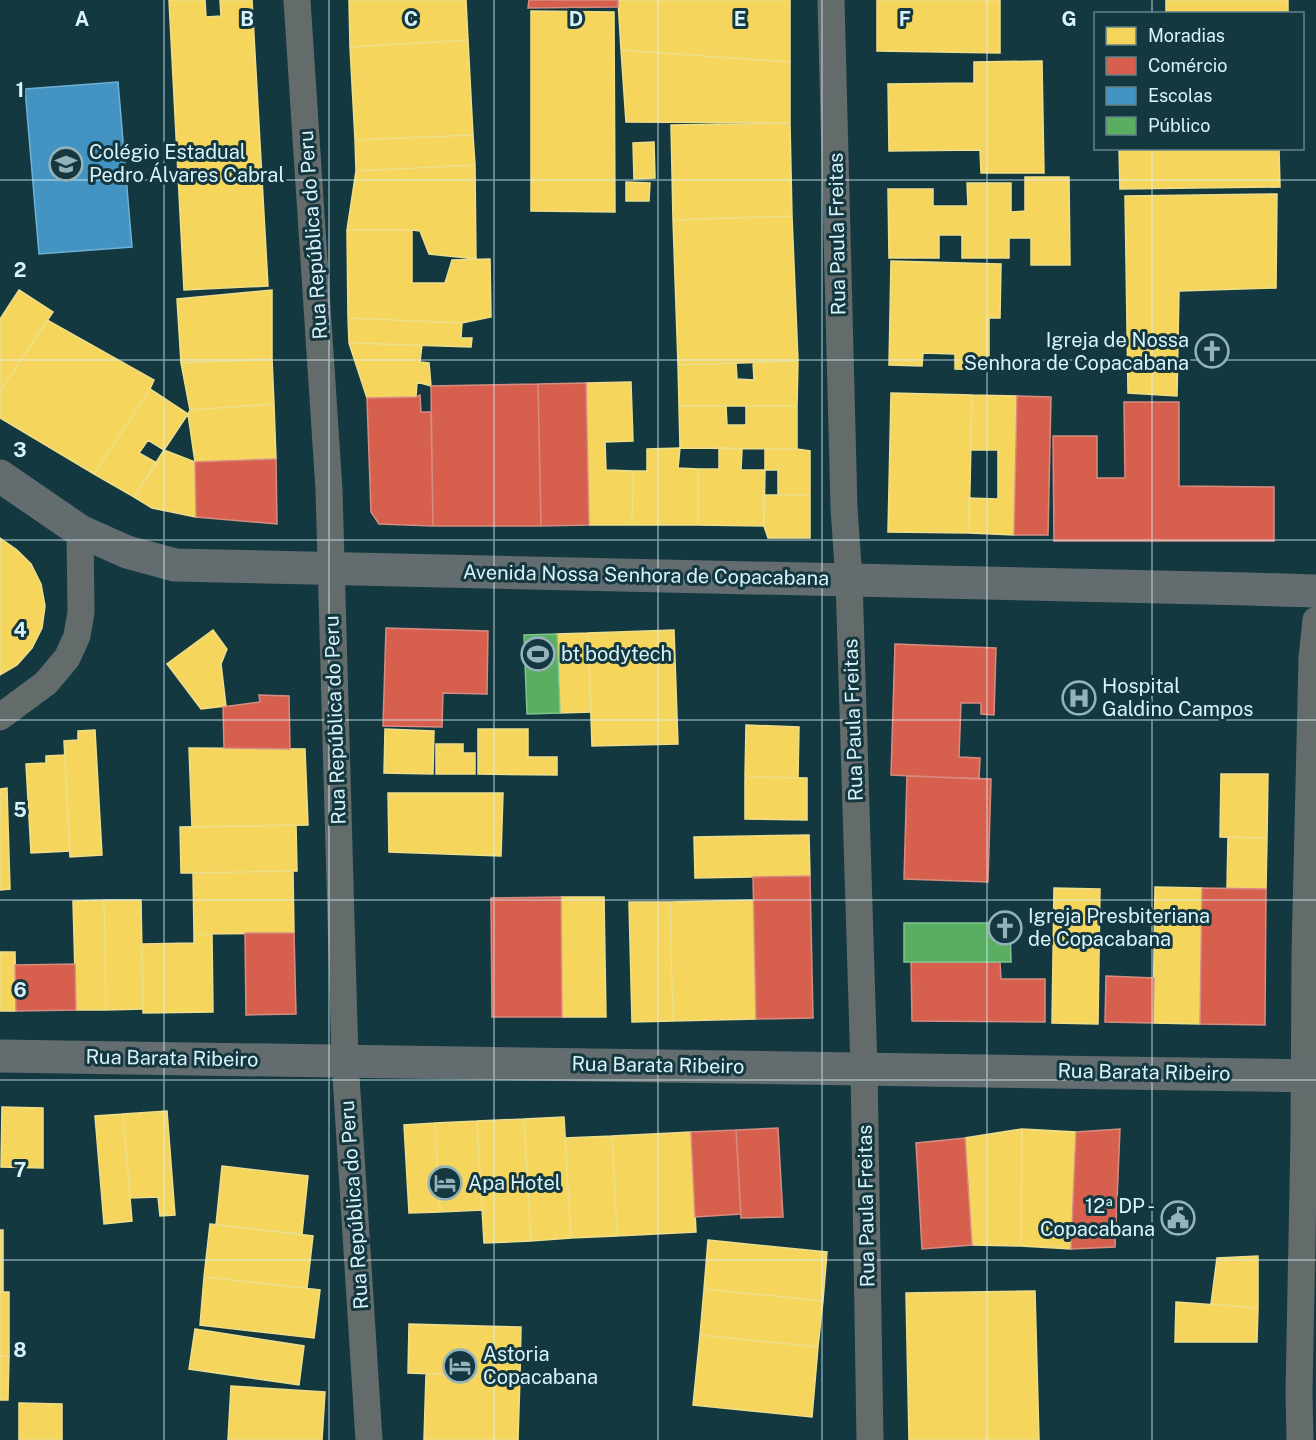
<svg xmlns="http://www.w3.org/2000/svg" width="1316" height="1440" font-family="'Public Sans',sans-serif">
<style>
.homes{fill:#f6d55c;stroke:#edde8c;stroke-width:1.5}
.shops{fill:#d6604d;stroke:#d78c81;stroke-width:1.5}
.schools{fill:#4393c3;stroke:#70b0d4;stroke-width:1.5}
.public{fill:#5aae61;stroke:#80c38f;stroke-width:1.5}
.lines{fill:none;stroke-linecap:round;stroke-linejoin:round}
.minor{stroke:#646b6b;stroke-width:27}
.secondary{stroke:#636c6e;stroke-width:33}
.grid{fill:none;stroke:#d8f3fb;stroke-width:1.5;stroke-opacity:0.55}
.labels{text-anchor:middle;stroke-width:6;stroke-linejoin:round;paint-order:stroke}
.poi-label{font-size:20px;fill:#d8f3fb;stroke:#15373f;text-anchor:start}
.street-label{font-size:20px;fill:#d8f3fb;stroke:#15373f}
.grid-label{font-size:20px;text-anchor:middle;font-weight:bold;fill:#d8f3fb;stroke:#15373f;stroke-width:6;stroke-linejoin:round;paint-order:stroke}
</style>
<rect width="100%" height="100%" fill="#143840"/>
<!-- homes -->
<path class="homes" d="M169 0H205L206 17 221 16 220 0H252L268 286 184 290Z
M349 0H466L468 40 350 47Z
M618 0H790V62L621 50Z
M877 0H1000V53L877 51Z
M1166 0H1288V14H1166Z
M531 11 614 12 615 212 531 211Z
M468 40 473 135 355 140 350 47Z
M621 50 790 62V123L626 122Z
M1042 61 1044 173H981L980 150 889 151 888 84 974 83V62Z
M790 123 792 216 673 220 671 125Z
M473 135 475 165 356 171 355 140Z
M654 142 655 178 634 179 633 143Z
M1119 148H1279L1280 187 1120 189Z
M475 165 476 259 429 254 420 231 412 230H347L356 171Z
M1025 177H1069L1070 265H1031V238H1009V258H962V235H939V258H889L888 189H933V206H968L967 183H1011V212L1025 211Z
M626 182 650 183 649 201H626Z
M1277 194 1276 288 1179 291 1177 396 1128 393 1125 196Z
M792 216 798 361 678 365 673 220Z
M347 230H412V283H445L452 260 490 259 491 317 462 323 348 318Z
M891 261 1001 264 1000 318H989V370L955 369V354L923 353 922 366 889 365Z
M19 290 53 312 0 392V319Z
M272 290V359L181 363 177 299Z
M348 318 462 323 461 338H472L471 347 349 343Z
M47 320 154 380 150 389 94 474 0 418V392Z
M349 343 422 345 420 362 429 363 431 386 417 382 416 397 367 398Z
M272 359 274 404 190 410 181 363Z
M798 361 797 406H679L678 365 736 363 737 379 754 380 753 362Z
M631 382 633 441 605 442 606 470 633 471 632 525H589L586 383Z
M150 389 188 414 164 450 148 440 139 453 157 463 134 497 94 474Z
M891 393 972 395 969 533 888 532Z
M972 395 1017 396 1014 535 969 533V498L998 499V450H970Z
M274 404 276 459 195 462 188 414 190 410Z
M679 406H726L727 425H746V406H797V449L680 448Z
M680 448 678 468 698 469V525H632L633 471H647V449Z
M719 448 742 449 741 470H765L764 526 698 525V469H719Z
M765 449H797L810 451V495H778V470H765Z
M164 450 195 462 196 517 152 508 134 497Z
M763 495H810V538H768L764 526Z
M0 538 17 550 31 564 41 584 45 606 42 628 32 648 17 665 0 675Z
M213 630 227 649 221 664 226 706 201 709 167 664Z
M674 630 678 744 592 746 588 633Z
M588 633 591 712 560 713 557 634Z
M746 725 799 727 798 778 745 777Z
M385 729 434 731 433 774 384 773Z
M478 729H528V757H557V775L478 774Z
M95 730 102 855 70 857 64 741 78 740V731Z
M436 744H463V753H475V774H436Z
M189 748 305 749 308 825 192 827Z
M65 755 70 851 31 853 26 764 46 763V756Z
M1221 774H1268L1267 838 1220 837Z
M745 777 807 778V820L745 819Z
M7 788 10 889 0 890V789Z
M388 793H503L501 856 389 852Z
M296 825 297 871 181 873 180 827Z
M809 835 810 876 695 878 694 837Z
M1228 837 1267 838 1266 889 1227 888Z
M293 871 294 933 194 934 193 873Z
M1155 887 1202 888 1200 1024 1153 1023Z
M1054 888 1100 889 1098 1024 1052 1023Z
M561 897H604L606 1017H562Z
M104 900 106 1010H76L73 901Z
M104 900H141L143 1009 106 1010Z
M754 900 756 1019 673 1021 670 902Z
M629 902H670L673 1021 632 1022Z
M194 934H212L213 1012 143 1013 142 944 194 943Z
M0 952H15L16 1011H0Z
M2 1107 43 1108V1168L1 1167Z
M167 1111 175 1215 160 1216 158 1197 130 1198 123 1114Z
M123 1114 132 1221 104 1224 95 1116Z
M564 1117 571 1238 531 1241 524 1119Z
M524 1119 531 1241 484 1243 477 1121Z
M477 1121 482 1210 440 1212 435 1123Z
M435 1123 440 1212 409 1213 404 1125Z
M1022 1129 1076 1132 1071 1249 1021 1246Z
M1022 1129 1021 1246 972 1245 965 1138Z
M691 1132 696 1232 617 1236 612 1136Z
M612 1136 617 1236 571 1238 565 1138Z
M222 1166 308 1176 302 1234 216 1225Z
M210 1224 313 1236 307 1288 204 1277Z
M0 1230H3V1292H0Z
M708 1240 827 1252 823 1301 704 1289Z
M1258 1256V1308L1211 1304 1217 1258Z
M204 1277 320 1290 314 1338 200 1325Z
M704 1289 823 1301 818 1347 700 1335Z
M1035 1291 1039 1440H909L906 1293Z
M0 1292H9V1356H0Z
M1176 1302 1258 1308 1257 1342H1175Z
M409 1324 521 1327 520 1377 408 1373Z
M195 1329 304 1346 299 1385 189 1369Z
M700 1335 818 1347 812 1417 693 1405Z
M0 1356H9L8 1400H0Z
M426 1374 520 1377 518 1440H424Z
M231 1386 325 1392 322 1440H228Z
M19 1403 62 1404V1440H19Z"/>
<!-- shops -->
<path class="shops" d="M529 0H618V7L528 8Z
M586 383 589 525 541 526 538 384Z
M538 384 541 526H433L431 386Z
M420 395 421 412H431L433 526 379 524 371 512 367 398 416 397Z
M1017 396 1051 397 1048 535H1014Z
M1124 402H1179V486L1274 487V541H1054L1053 436H1097V478H1125Z
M276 459 277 524 196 517 195 462Z
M386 628 488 631 487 694 443 693 442 727 383 726Z
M895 644 996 648 994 715 981 714V703H961L959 757 980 758 979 779 891 775Z
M259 695 289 696 290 749 224 748 223 707 260 702Z
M907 776 991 779 988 882 904 879Z
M810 876 813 1018 756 1019 753 877Z
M1202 888 1266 889 1265 1025 1200 1024Z
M561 897 562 1017H492L491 898Z
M245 933H294L296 1014 246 1015Z
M911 962H1000L1001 979H1045V1022L912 1021Z
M75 964 76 1010 16 1011 15 965Z
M1106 976 1154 978 1153 1023 1105 1022Z
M778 1128 783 1217 741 1218 736 1130Z
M1120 1129 1115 1247 1071 1249 1076 1132Z
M736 1130 741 1214 695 1217 691 1132Z
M965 1138 972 1245 922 1249 916 1143Z"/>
<!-- schools -->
<path class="schools" d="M118 82 132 247 39 254 25 89Z"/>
<!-- public -->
<path class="public" d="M557 634 560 713 527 714 524 635Z
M904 923H1010L1011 962H904Z"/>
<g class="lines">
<!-- minor -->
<path class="minor" d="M297 0 329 490 345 1061 369 1440
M831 0 844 508 849 580 864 1069 870 1440
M0 717 46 683 67 658 77 636 81 612 80 531
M1300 1440 1299 1393 1304 1135 1305 954 1312 658 1316 620"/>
<!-- secondary -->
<path class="secondary" d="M0 476 80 531 127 552 175 565 1249 589 1316 591
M0 1056 1316 1076"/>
</g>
<!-- grid -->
<path class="grid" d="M164 0V1440M329 0V1440M494 0V1440M658 0V1440M822 0V1440M987 0V1440M1152 0V14M1152 148V1440M0 180H1316M0 360H1316M0 540H1316M0 720H1316M0 900H1316M0 1080H1316M0 1260H1316"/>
<!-- icons -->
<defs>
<g id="school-ring" transform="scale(1.725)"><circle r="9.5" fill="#15373f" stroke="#93b2ba" stroke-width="1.5"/><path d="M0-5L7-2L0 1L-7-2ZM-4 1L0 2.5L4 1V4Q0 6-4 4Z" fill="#93b2ba"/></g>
<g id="church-ring" transform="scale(1.725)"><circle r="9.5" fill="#15373f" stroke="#93b2ba" stroke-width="1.5"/><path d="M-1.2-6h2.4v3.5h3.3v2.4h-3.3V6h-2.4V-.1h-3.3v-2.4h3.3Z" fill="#93b2ba"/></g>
<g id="stadium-ring" transform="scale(1.725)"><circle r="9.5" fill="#15373f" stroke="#93b2ba" stroke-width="1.5"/><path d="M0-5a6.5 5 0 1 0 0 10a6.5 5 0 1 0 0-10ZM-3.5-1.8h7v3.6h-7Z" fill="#93b2ba"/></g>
<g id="hospital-ring" transform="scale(1.725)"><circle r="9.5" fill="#15373f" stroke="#93b2ba" stroke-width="1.5"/><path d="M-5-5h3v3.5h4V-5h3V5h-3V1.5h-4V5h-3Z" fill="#93b2ba"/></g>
<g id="hotel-ring" transform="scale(1.725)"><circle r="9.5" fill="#15373f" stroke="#93b2ba" stroke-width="1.5"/><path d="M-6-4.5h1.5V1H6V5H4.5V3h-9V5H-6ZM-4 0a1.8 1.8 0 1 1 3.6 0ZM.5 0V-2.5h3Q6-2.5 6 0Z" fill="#93b2ba"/></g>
<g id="civic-ring" transform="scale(1.725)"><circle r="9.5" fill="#15373f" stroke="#93b2ba" stroke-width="1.5"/><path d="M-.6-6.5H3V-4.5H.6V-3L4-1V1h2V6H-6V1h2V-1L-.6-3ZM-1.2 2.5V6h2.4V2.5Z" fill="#93b2ba"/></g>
</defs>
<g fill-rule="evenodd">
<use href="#school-ring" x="66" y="164"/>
<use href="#church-ring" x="1212" y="351"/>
<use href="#stadium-ring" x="538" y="654"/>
<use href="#hospital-ring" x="1079" y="698"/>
<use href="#church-ring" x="1005" y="928"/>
<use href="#hotel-ring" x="445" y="1183"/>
<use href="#civic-ring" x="1178" y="1218"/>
<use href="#hotel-ring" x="460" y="1366"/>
</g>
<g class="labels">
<!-- poi labels -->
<g class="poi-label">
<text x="89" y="159">Colégio Estadual<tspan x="89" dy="23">Pedro Álvares Cabral</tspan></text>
<text x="1189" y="347" text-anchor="end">Igreja de Nossa<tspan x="1189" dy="23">Senhora de Copacabana</tspan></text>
<text x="561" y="661">bt bodytech</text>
<text x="1102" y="693">Hospital<tspan x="1102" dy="23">Galdino Campos</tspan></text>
<text x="1028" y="923">Igreja Presbiteriana<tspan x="1028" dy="23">de Copacabana</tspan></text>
<text x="468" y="1190">Apa Hotel</text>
<text x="1155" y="1213" text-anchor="end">12ª DP -<tspan x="1155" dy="23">Copacabana</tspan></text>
<text x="483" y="1361">Astoria<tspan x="483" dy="23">Copacabana</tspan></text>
</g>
<!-- street labels -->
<g class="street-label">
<text transform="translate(837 234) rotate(-91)" y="7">Rua Paula Freitas</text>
<text transform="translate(313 235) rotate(-94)" y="7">Rua República do Peru</text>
<text transform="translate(646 575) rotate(1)" y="7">Avenida Nossa Senhora de Copacabana</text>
<text transform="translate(335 720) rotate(-92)" y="7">Rua República do Peru</text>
<text transform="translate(853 720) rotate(-92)" y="7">Rua Paula Freitas</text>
<text transform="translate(172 1058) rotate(1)" y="7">Rua Barata Ribeiro</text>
<text transform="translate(658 1065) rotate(1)" y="7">Rua Barata Ribeiro</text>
<text transform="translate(1144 1072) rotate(1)" y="7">Rua Barata Ribeiro</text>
<text transform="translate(354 1205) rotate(-94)" y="7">Rua República do Peru</text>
<text transform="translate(866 1206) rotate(-91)" y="7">Rua Paula Freitas</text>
</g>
</g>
<g class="grid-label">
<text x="82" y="26">A</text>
<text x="247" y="26">B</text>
<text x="411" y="26">C</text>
<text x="576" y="26">D</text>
<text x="740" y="26">E</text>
<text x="905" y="26">F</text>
<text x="1069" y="26">G</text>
<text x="20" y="97">1</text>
<text x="20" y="277">2</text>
<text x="20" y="457">3</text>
<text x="20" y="637">4</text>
<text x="20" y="817">5</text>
<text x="20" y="997">6</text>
<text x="20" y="1177">7</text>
<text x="20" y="1357">8</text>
</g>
<!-- legend -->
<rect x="1094" y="12" width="210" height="138" fill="#15373f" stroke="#63828a" stroke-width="1.5"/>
<rect x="1106" y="27" width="30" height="18" fill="#f6d55c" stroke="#63828a" stroke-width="1.5"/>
<text x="1148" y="42" font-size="18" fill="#d8f3fb">Moradias</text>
<rect x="1106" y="57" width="30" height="18" fill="#d6604d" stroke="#63828a" stroke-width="1.5"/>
<text x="1148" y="72" font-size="18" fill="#d8f3fb">Comércio</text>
<rect x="1106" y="87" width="30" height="18" fill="#4393c3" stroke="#63828a" stroke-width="1.5"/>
<text x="1148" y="102" font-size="18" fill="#d8f3fb">Escolas</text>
<rect x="1106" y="117" width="30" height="18" fill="#5aae61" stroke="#63828a" stroke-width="1.5"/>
<text x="1148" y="132" font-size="18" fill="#d8f3fb">Público</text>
</svg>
